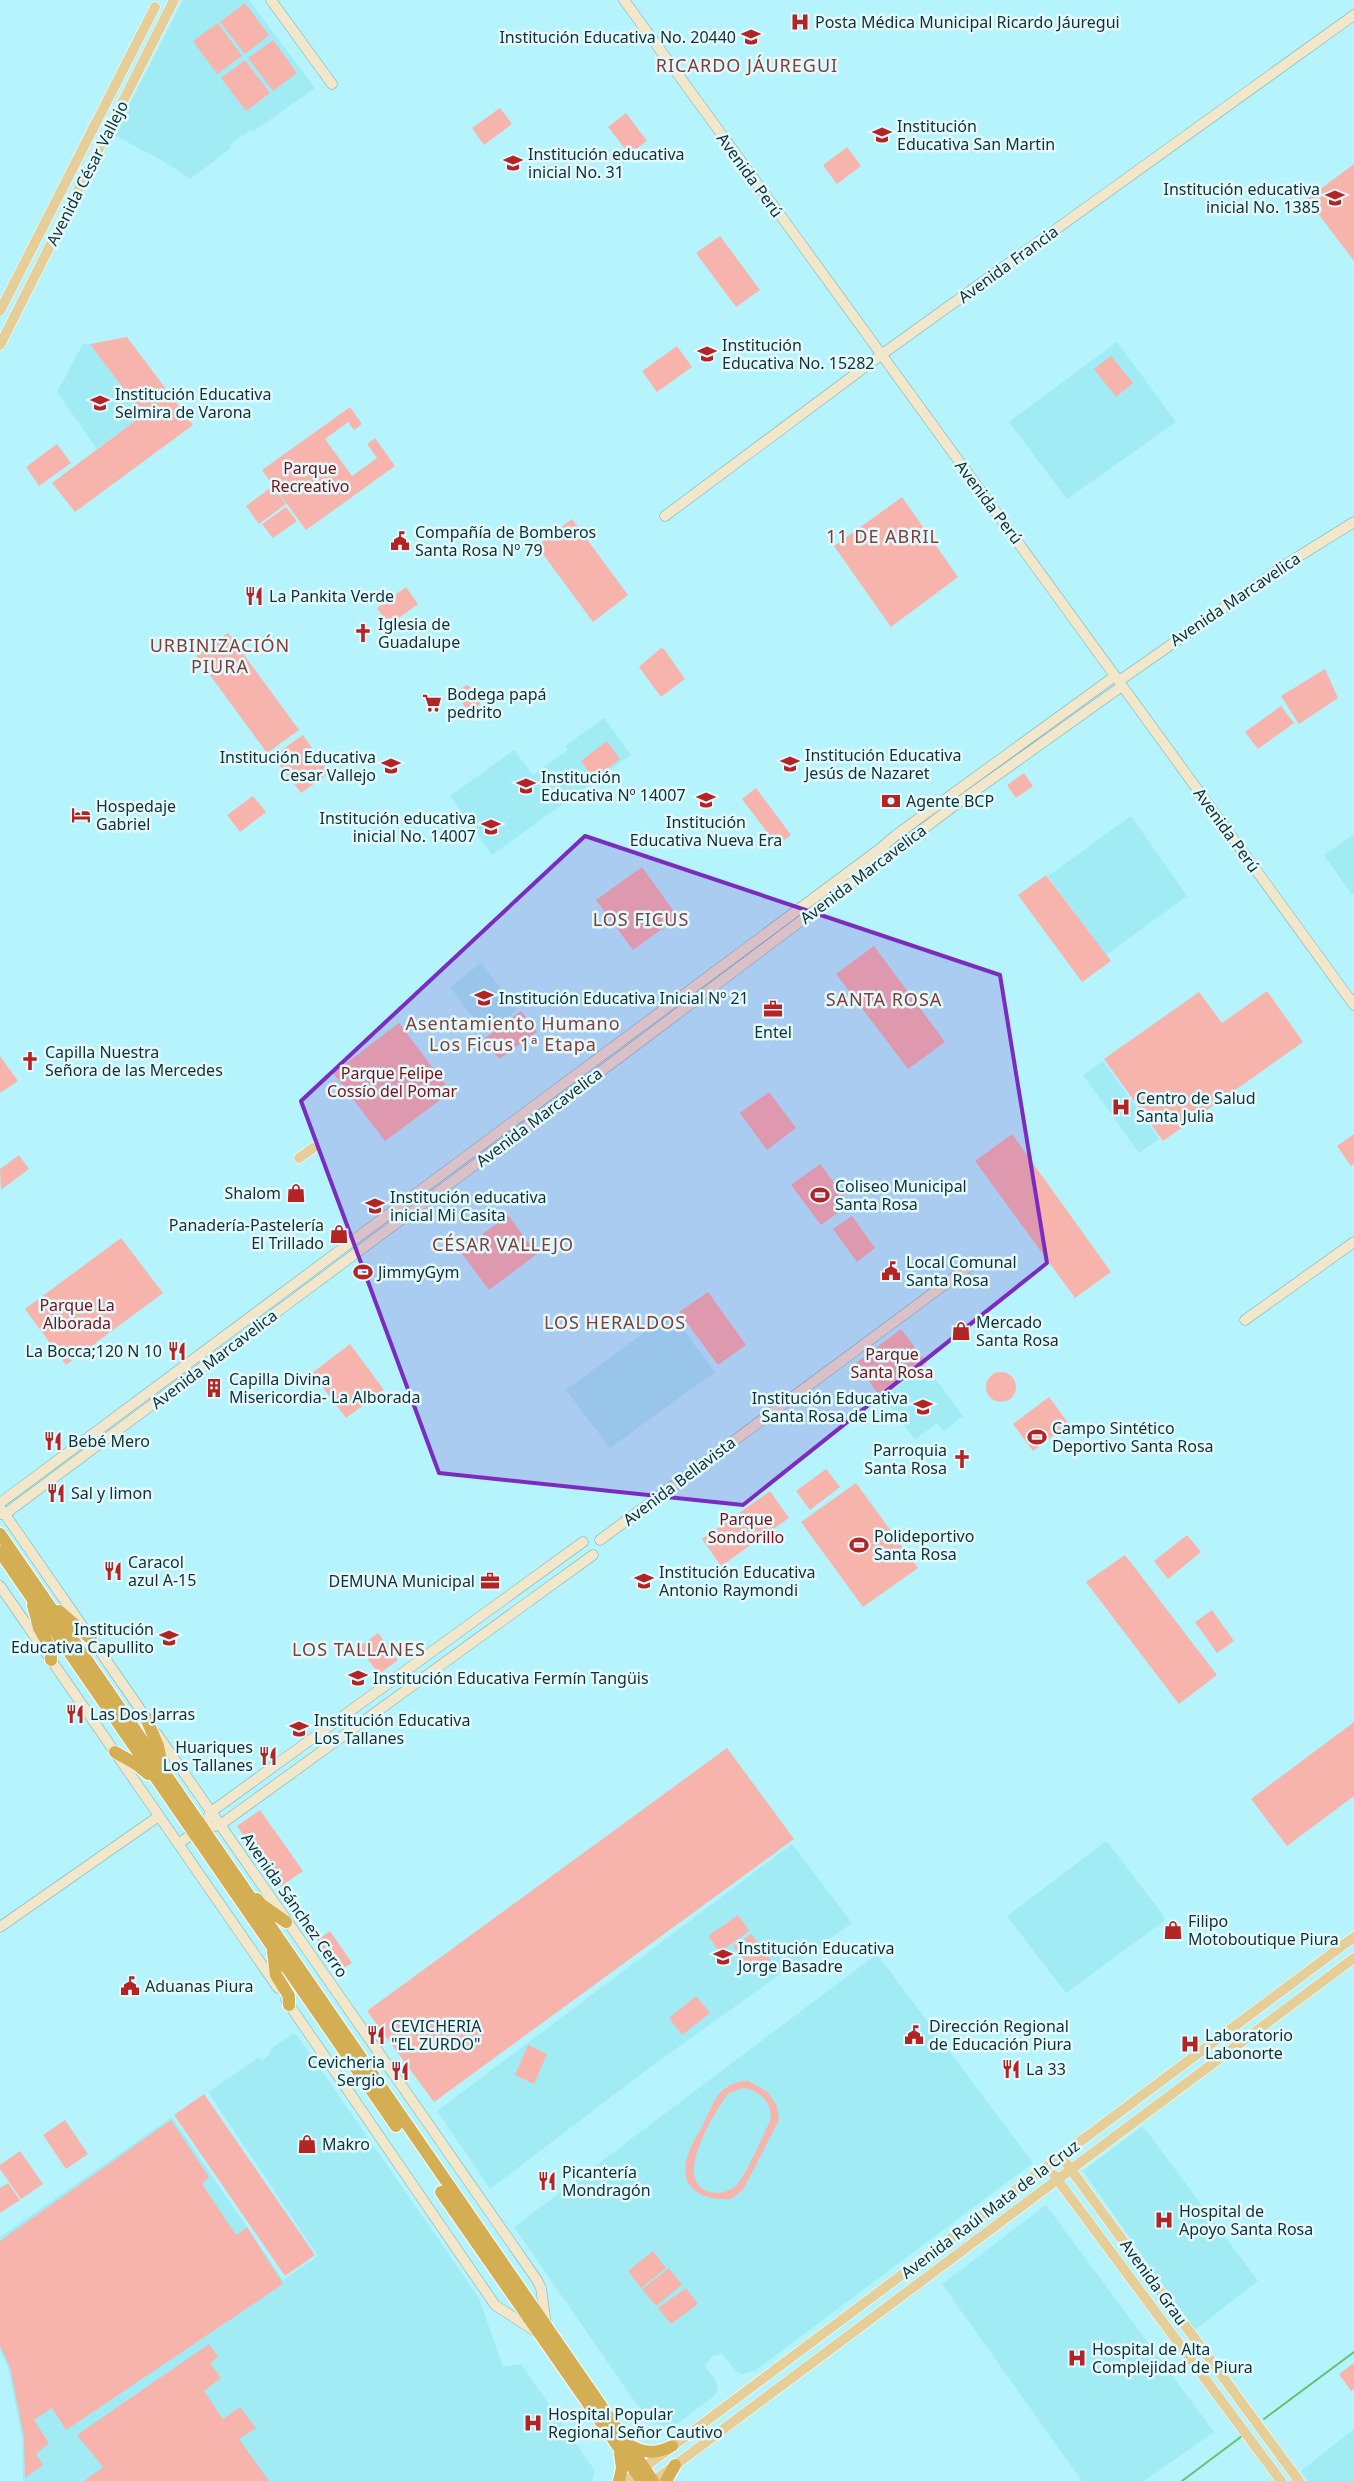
<svg xmlns="http://www.w3.org/2000/svg" width="1354" height="2481" font-family="'Noto Sans',sans-serif">
<style>
.built{fill:#a1ebf5}
.green{fill:#f7b4ac;fill-rule:evenodd}
.lines{fill:none;stroke-linecap:round;stroke-linejoin:round}
.stream{stroke:#64c370;stroke-width:2}
.secondary-casing{stroke:#72afb7;stroke-width:11}
.primary-casing{stroke:#fff;stroke-width:11}
.highway-casing{stroke:#fff;stroke-width:14}
.secondary{stroke:#f2e7cb;stroke-width:10}
.primary{stroke:#e5ce98;stroke-width:10}
.highway{stroke:#d4ae53;stroke-width:12}
.marked{fill:#7b2cbf;fill-opacity:0.2;stroke:#7b2cbf;stroke-width:4;stroke-linejoin:round}
.labels{text-anchor:middle;stroke-width:5;stroke-linejoin:round;paint-order:stroke}
.poi-label{font-size:16px;fill:#152f32;stroke:#e2fafd;text-anchor:start}
.street-label{font-size:16px;fill:#152f32;stroke:#e2fafd}
.park-label{font-size:16px;fill:#7e1013;stroke:#e2fafd}
.neighbourhood-label{font-size:18px;letter-spacing:1px;fill:#833c36;stroke:#e2fafd}
</style>
<rect width="100%" height="100%" fill="#b6f4fd"/>
<!-- built -->
<path class="built" d="M183 0H249L315 88 254 131 250 130 245 134 231 144 230 149 190 179 163 161 114 135Z
M1117 342 1176 422 1067 499 1009 422Z
M83 344H90L143 415 97 449 57 392Z
M604 718 631 755 492 855 450 796 514 750 533 775 568 750 565 746Z
M1131 816 1187 896 1106 955 1048 876Z
M1354 834V893L1352 895 1324 855Z
M481 963 517 1010 486 1034 450 987Z
M1103 1061 1159 1139 1139 1153 1083 1075Z
M671 1313 715 1372 610 1448 566 1390Z
M925 1365 963 1416 944 1431 937 1423 915 1440 884 1398Z
M1105 1842 1108 1843 1164 1916V1921L1066 1993 1007 1916Z
M792 1844 852 1923 652 2066 490 2189 437 2111Z
M877 1954 1033 2163 755 2371 742 2374 736 2371 721 2353 717 2356 714 2355 704 2366 716 2380 718 2391 714 2396 673 2427 649 2422 514 2227Z
M292 2034 297 2035 479 2298 503 2367 521 2364 595 2471 592 2481H23L22 2438 8 2368 0 2351V2237L172 2117 283 2280 318 2256 208 2092 258 2058 263 2060 270 2054 271 2049Z
M1143 2126 1258 2281 1195 2330 1083 2171Z
M1046 2205 1214 2432 1144 2481H1082L942 2284Z
M1354 2429V2481H1308L1301 2471Z"/>
<!-- green -->
<path class="green" d="M245 3 269 35 245 54 220 22Z
M218 23 242 56 217 74 193 41Z
M273 40 297 73 273 91 248 58Z
M245 60 270 93 246 111 221 78Z
M500 108 512 124 484 145 472 128Z
M626 113 647 141 629 154 608 127Z
M847 147 861 166 837 184 823 165Z
M1354 164V261L1307 199Z
M720 236 760 290 736 307 696 253Z
M127 337 193 425 75 512 52 483 143 415 90 344Z
M677 346 692 367 657 392 642 371Z
M1111 356 1133 383 1116 397 1094 369Z
M350 407 362 424 354 430 348 422 325 439 352 476 377 458 367 444 375 438 395 466 306 530 262 470Z
M57 444 71 463 39 486 26 467Z
M273 486 286 504 259 524 246 506Z
M902 497 958 577 891 627 834 546Z
M286 507 297 521 273 538 262 524Z
M572 519 628 595 593 622 537 546Z
M406 587 418 604 389 625 377 608Z
M228 633 299 730 267 753 196 656Z
M661 648 664 649 685 679 661 697 639 667Z
M1325 669 1338 698 1299 724 1281 696Z
M466 685C473 687 478 697 480 704L475 710H470L464 706 457 692Z
M1281 706 1294 723 1258 749 1245 732Z
M303 735 329 773 301 793 273 756Z
M607 741 620 759 594 779 581 761Z
M1024 773 1033 786 1016 798 1007 785Z
M756 788 791 835 777 845 742 799Z
M253 796 266 812 240 832 227 815Z
M642 867 678 917 633 950 596 900Z
M1046 875 1111 961 1082 982 1018 895Z
M874 946 945 1042 908 1069 836 974Z
M1267 991 1303 1042 1163 1141 1104 1059 1199 992 1222 1023Z
M521 1011 537 1032 499 1059 484 1039Z
M399 1023 451 1092 385 1141 333 1073Z
M0 1056 18 1081 0 1093Z
M769 1092 796 1128 767 1150 740 1113Z
M1012 1134 1111 1272 1075 1298 975 1161Z
M1354 1134V1164L1351 1166 1337 1146Z
M19 1155 29 1169 1 1190 0 1169Z
M820 1164 850 1204 821 1225 791 1185Z
M508 1215 537 1254 489 1290 460 1251Z
M852 1216 875 1248 857 1262 833 1229Z
M121 1238 163 1293 66 1365 25 1309Z
M708 1292 746 1345 718 1365 679 1312Z
M901 1329 927 1363 881 1398 856 1363Z
M350 1344 384 1390 346 1418 312 1373Z
M986 1387a15 15 0 1 1 30 0a15 15 0 1 1-30 0Z
M1049 1397 1069 1424 1033 1451 1013 1424Z
M826 1469 840 1487 810 1510 796 1491Z
M856 1483 918 1568 863 1607 801 1522Z
M770 1491 789 1518 721 1566 702 1539Z
M1187 1535 1201 1552 1168 1579 1154 1561Z
M1125 1555 1217 1675 1179 1704 1086 1582Z
M1212 1610 1234 1641 1217 1653 1195 1622Z
M378 1633 398 1660 379 1674 359 1647Z
M1354 1722V1796L1287 1846 1251 1799Z
M727 1748 794 1839 434 2102 367 2011Z
M260 1810 303 1871 280 1887 237 1826Z
M738 1915 749 1931 720 1952 708 1936Z
M330 1931 352 1963 339 1971 317 1940Z
M751 1934 771 1960 753 1973 733 1946Z
M696 1996 710 2013 682 2035 669 2018Z
M528 2045 547 2054 534 2084 515 2075Z
M748 2081 768 2092 777 2106 779 2120 743 2190 731 2199C705 2201 678 2190 687 2158 690 2146 698 2134 704 2123 709 2113 714 2097 723 2090 730 2084 739 2081 748 2081ZM743 2088C759 2090 774 2103 770 2121 763 2135 745 2177 736 2186 729 2192 719 2194 710 2192 672 2182 712 2118 724 2099L729 2093Z
M204 2094 315 2255 285 2276 174 2115Z
M65 2120 88 2154 66 2169 43 2135Z
M171 2120 209 2177 202 2184 236 2235 247 2227 283 2284 66 2430 52 2408 34 2420 49 2443 36 2454 43 2465 25 2478 24 2437 10 2367 0 2346V2241Z
M20 2151 43 2184 21 2199 0 2169V2165Z
M8 2183 20 2200 0 2213V2188Z
M653 2251 666 2268 641 2288 628 2271Z
M669 2268 682 2285 656 2306 642 2289Z
M686 2288 698 2304 671 2324 658 2308Z
M209 2344 218 2357 210 2363 221 2378 204 2391 223 2419 240 2407 256 2428 239 2439 269 2481H84L103 2467 77 2435Z
M1354 2363V2389L1351 2391 1339 2374Z"/>
<g class="lines">
<!-- stream -->
<path class="stream" d="M1264 2419 1354 2352
M1182 2481 1242 2436"/>
<!-- secondary casing -->
<g class="secondary-casing">
<path id="secondary" d="M271 0 332 84
M624 0 1354 1005
M665 516 881 355 1354 15
M1119 681 1288 563 1354 522
M1245 1320 1354 1242
M0 1503 881 848 896 835 1115 676
M2 1510 149 1722
M0 1514H5L620 1057 951 808 1122 686
M600 1540 975 1262
M0 1586 278 1988
M157 1734 537 2280 541 2288 546 2324
M214 1826 220 1825 593 1555
M178 1844 202 1827 211 1812 583 1542
M0 1927 159 1816
M286 2000 495 2305 538 2333"/>
</g>
<!-- primary casing -->
<g class="primary-casing">
<path id="primary" d="M0 311 155 7
M0 345 174 0
M299 1158 313 1148
M1061 2156 1299 2481
M1054 2175 1281 2481
M626 2481 1354 1937
M654 2481 1354 1958"/>
</g>
<!-- highway casing -->
<g class="highway-casing">
<path id="highway" d="M0 1534 653 2481
M0 1552 396 2126
M33 1605 39 1628 51 1649V1660
M59 1611 91 1639
M145 1716 158 1746 162 1765
M115 1752 136 1764 148 1774
M257 1899 262 1905 286 1922
M273 1952 276 1975 289 1996V2005
M441 2192 642 2481
M628 2444C644 2454 656 2454 672 2446
M619 2481 622 2468 620 2454
M666 2481 675 2465"/>
</g>
<!-- secondary -->
<use href="#secondary" class="secondary"/>
<!-- primary -->
<use href="#primary" class="primary"/>
<!-- highway -->
<use href="#highway" class="highway"/>
</g>
<!-- marked area -->
<path class="marked" d="M585 836 1000 975 1047 1263 743 1505 439 1473 301 1101Z"/>
<!-- icons -->
<defs>
<g id="hospital-bare" transform="scale(1.5)"><path d="M-5-5h3v3.5h4V-5h3V5h-3V1.5h-4V5h-3Z" fill="#b52425" stroke="#e2fafd" stroke-width="2.5" paint-order="stroke"/></g>
<g id="school-bare" transform="scale(1.5)"><path d="M0-5L7-2L0 1L-7-2ZM-4 1L0 2.5L4 1V4Q0 6-4 4Z" fill="#b52425" stroke="#e2fafd" stroke-width="2.5" paint-order="stroke"/></g>
<g id="civic-bare" transform="scale(1.5)"><path d="M-.6-6.5H3V-4.5H.6V-3L4-1V1h2V6H-6V1h2V-1L-.6-3ZM-1.2 2.5V6h2.4V2.5Z" fill="#b52425" stroke="#e2fafd" stroke-width="2.5" paint-order="stroke"/></g>
<g id="restaurant-bare" transform="scale(1.5)"><path d="M-5-6h1v4h1v-4h1v4h1v-4h1v5L-1.5 .5V6h-2V.5L-5-1ZM5-6V6H3V1.5H1.5Q1.5-4 5-6Z" fill="#b52425" stroke="#e2fafd" stroke-width="2.5" paint-order="stroke"/></g>
<g id="church-bare" transform="scale(1.5)"><path d="M-1.2-6h2.4v3.5h3.3v2.4h-3.3V6h-2.4V-.1h-3.3v-2.4h3.3Z" fill="#b52425" stroke="#e2fafd" stroke-width="2.5" paint-order="stroke"/></g>
<g id="supermarket-bare" transform="scale(1.5)"><path d="M-6-5.5h2.5l.6 2H6L4.5 2H-2.5L-4.4-4H-6ZM-1.5 3.2a1.3 1.3 0 1 0 .1 0ZM3 3.2a1.3 1.3 0 1 0 .1 0Z" fill="#b52425" stroke="#e2fafd" stroke-width="2.5" paint-order="stroke"/></g>
<g id="bank-bare" transform="scale(1.5)"><path d="M-6-4H6V4H-6ZM0-2.3a2.3 2.3 0 1 0 0 4.6a2.3 2.3 0 1 0 0-4.6Z" fill="#b52425" stroke="#e2fafd" stroke-width="2.5" paint-order="stroke"/></g>
<g id="hotel-bare" transform="scale(1.5)"><path d="M-6-4.5h1.5V1H6V5H4.5V3h-9V5H-6ZM-4 0a1.8 1.8 0 1 1 3.6 0ZM.5 0V-2.5h3Q6-2.5 6 0Z" fill="#b52425" stroke="#e2fafd" stroke-width="2.5" paint-order="stroke"/></g>
<g id="office-bare" transform="scale(1.5)"><path d="M-6-3h4V-5.5h4V-3h4V5H-6ZM-1-4.5V-3h2v-1.5ZM-6 0V1H6V0Z" fill="#b52425" stroke="#e2fafd" stroke-width="2.5" paint-order="stroke"/></g>
<g id="shop-bare" transform="scale(1.5)"><path d="M-5-2.5h2.3a2.7 3.5 0 0 1 5.4 0H5L5.5 6h-11ZM-1.5-2.5h3a1.5 2.3 0 0 0-3 0Z" fill="#b52425" stroke="#e2fafd" stroke-width="2.5" paint-order="stroke"/></g>
<g id="stadium-bare" transform="scale(1.5)"><path d="M0-5a6.5 5 0 1 0 0 10a6.5 5 0 1 0 0-10ZM-3.5-1.8h7v3.6h-7Z" fill="#b52425" stroke="#e2fafd" stroke-width="2.5" paint-order="stroke"/></g>
<g id="building-bare" transform="scale(1.5)"><path d="M-4-6H4V6H1V3H-1V6H-4ZM-2.5-4.3h1.7v1.8h-1.7ZM.8-4.3h1.7v1.8H.8ZM-2.5-1h1.7V.8h-1.7ZM.8-1h1.7V.8H.8Z" fill="#b52425" stroke="#e2fafd" stroke-width="2.5" paint-order="stroke"/></g>
</defs>
<g fill-rule="evenodd">
<use href="#hospital-bare" x="800" y="22"/>
<use href="#school-bare" x="751" y="37"/>
<use href="#school-bare" x="882" y="135"/>
<use href="#school-bare" x="513" y="163"/>
<use href="#school-bare" x="1335" y="198"/>
<use href="#school-bare" x="707" y="354"/>
<use href="#school-bare" x="100" y="403"/>
<use href="#civic-bare" x="400" y="541"/>
<use href="#restaurant-bare" x="254" y="596"/>
<use href="#church-bare" x="363" y="633"/>
<use href="#supermarket-bare" x="432" y="703"/>
<use href="#school-bare" x="790" y="764"/>
<use href="#school-bare" x="391" y="766"/>
<use href="#school-bare" x="526" y="786"/>
<use href="#school-bare" x="706" y="800"/>
<use href="#bank-bare" x="891" y="801"/>
<use href="#hotel-bare" x="81" y="815"/>
<use href="#school-bare" x="491" y="827"/>
<use href="#school-bare" x="484" y="998"/>
<use href="#office-bare" x="773" y="1009"/>
<use href="#church-bare" x="30" y="1061"/>
<use href="#hospital-bare" x="1121" y="1107"/>
<use href="#shop-bare" x="296" y="1193"/>
<use href="#stadium-bare" x="820" y="1195"/>
<use href="#school-bare" x="375" y="1206"/>
<use href="#shop-bare" x="339" y="1234"/>
<use href="#civic-bare" x="891" y="1271"/>
<use href="#stadium-bare" x="363" y="1272"/>
<use href="#shop-bare" x="961" y="1331"/>
<use href="#restaurant-bare" x="177" y="1351"/>
<use href="#building-bare" x="214" y="1388"/>
<use href="#school-bare" x="923" y="1407"/>
<use href="#stadium-bare" x="1037" y="1437"/>
<use href="#restaurant-bare" x="53" y="1441"/>
<use href="#church-bare" x="962" y="1459"/>
<use href="#restaurant-bare" x="56" y="1493"/>
<use href="#stadium-bare" x="859" y="1545"/>
<use href="#restaurant-bare" x="113" y="1571"/>
<use href="#office-bare" x="490" y="1581"/>
<use href="#school-bare" x="644" y="1581"/>
<use href="#school-bare" x="169" y="1638"/>
<use href="#school-bare" x="358" y="1678"/>
<use href="#restaurant-bare" x="75" y="1714"/>
<use href="#school-bare" x="299" y="1729"/>
<use href="#restaurant-bare" x="268" y="1756"/>
<use href="#shop-bare" x="1173" y="1930"/>
<use href="#school-bare" x="723" y="1957"/>
<use href="#civic-bare" x="130" y="1986"/>
<use href="#restaurant-bare" x="376" y="2035"/>
<use href="#civic-bare" x="914" y="2035"/>
<use href="#hospital-bare" x="1190" y="2044"/>
<use href="#restaurant-bare" x="1011" y="2069"/>
<use href="#restaurant-bare" x="400" y="2071"/>
<use href="#shop-bare" x="307" y="2144"/>
<use href="#restaurant-bare" x="547" y="2181"/>
<use href="#hospital-bare" x="1164" y="2220"/>
<use href="#hospital-bare" x="1077" y="2358"/>
<use href="#hospital-bare" x="533" y="2423"/>
</g>
<g class="labels">
<!-- poi labels -->
<g class="poi-label">
<text x="815" y="28">Posta Médica Municipal Ricardo Jáuregui</text>
<text x="736" y="43" text-anchor="end">Institución Educativa No. 20440</text>
<text x="897" y="132">Institución<tspan x="897" dy="18">Educativa San Martin</tspan></text>
<text x="528" y="160">Institución educativa<tspan x="528" dy="18">inicial No. 31</tspan></text>
<text x="1320" y="195" text-anchor="end">Institución educativa<tspan x="1320" dy="18">inicial No. 1385</tspan></text>
<text x="722" y="351">Institución<tspan x="722" dy="18">Educativa No. 15282</tspan></text>
<text x="115" y="400">Institución Educativa<tspan x="115" dy="18">Selmira de Varona</tspan></text>
<text x="415" y="538">Compañía de Bomberos<tspan x="415" dy="18">Santa Rosa Nº 79</tspan></text>
<text x="269" y="602">La Pankita Verde</text>
<text x="378" y="630">Iglesia de<tspan x="378" dy="18">Guadalupe</tspan></text>
<text x="447" y="700">Bodega papá<tspan x="447" dy="18">pedrito</tspan></text>
<text x="805" y="761">Institución Educativa<tspan x="805" dy="18">Jesús de Nazaret</tspan></text>
<text x="376" y="763" text-anchor="end">Institución Educativa<tspan x="376" dy="18">Cesar Vallejo</tspan></text>
<text x="541" y="783">Institución<tspan x="541" dy="18">Educativa Nº 14007</tspan></text>
<text x="906" y="807">Agente BCP</text>
<text x="96" y="812">Hospedaje<tspan x="96" dy="18">Gabriel</tspan></text>
<text x="476" y="824" text-anchor="end">Institución educativa<tspan x="476" dy="18">inicial No. 14007</tspan></text>
<text x="706" y="828" text-anchor="middle">Institución<tspan x="706" dy="18">Educativa Nueva Era</tspan></text>
<text x="499" y="1004">Institución Educativa Inicial Nº 21</text>
<text x="773" y="1038" text-anchor="middle">Entel</text>
<text x="45" y="1058">Capilla Nuestra<tspan x="45" dy="18">Señora de las Mercedes</tspan></text>
<text x="1136" y="1104">Centro de Salud<tspan x="1136" dy="18">Santa Julia</tspan></text>
<text x="835" y="1192">Coliseo Municipal<tspan x="835" dy="18">Santa Rosa</tspan></text>
<text x="281" y="1199" text-anchor="end">Shalom</text>
<text x="390" y="1203">Institución educativa<tspan x="390" dy="18">inicial Mi Casita</tspan></text>
<text x="324" y="1231" text-anchor="end">Panadería-Pastelería<tspan x="324" dy="18">El Trillado</tspan></text>
<text x="906" y="1268">Local Comunal<tspan x="906" dy="18">Santa Rosa</tspan></text>
<text x="378" y="1278">JimmyGym</text>
<text x="976" y="1328">Mercado<tspan x="976" dy="18">Santa Rosa</tspan></text>
<text x="162" y="1357" text-anchor="end">La Bocca;120 N 10</text>
<text x="229" y="1385">Capilla Divina<tspan x="229" dy="18">Misericordia- La Alborada</tspan></text>
<text x="908" y="1404" text-anchor="end">Institución Educativa<tspan x="908" dy="18">Santa Rosa de Lima</tspan></text>
<text x="1052" y="1434">Campo Sintético<tspan x="1052" dy="18">Deportivo Santa Rosa</tspan></text>
<text x="68" y="1447">Bebé Mero</text>
<text x="947" y="1456" text-anchor="end">Parroquia<tspan x="947" dy="18">Santa Rosa</tspan></text>
<text x="71" y="1499">Sal y limon</text>
<text x="874" y="1542">Polideportivo<tspan x="874" dy="18">Santa Rosa</tspan></text>
<text x="128" y="1568">Caracol<tspan x="128" dy="18">azul A-15</tspan></text>
<text x="659" y="1578">Institución Educativa<tspan x="659" dy="18">Antonio Raymondi</tspan></text>
<text x="475" y="1587" text-anchor="end">DEMUNA Municipal</text>
<text x="154" y="1635" text-anchor="end">Institución<tspan x="154" dy="18">Educativa Capullito</tspan></text>
<text x="373" y="1684">Institución Educativa Fermín Tangüis</text>
<text x="90" y="1720">Las Dos Jarras</text>
<text x="314" y="1726">Institución Educativa<tspan x="314" dy="18">Los Tallanes</tspan></text>
<text x="253" y="1753" text-anchor="end">Huariques<tspan x="253" dy="18">Los Tallanes</tspan></text>
<text x="1188" y="1927">Filipo<tspan x="1188" dy="18">Motoboutique Piura</tspan></text>
<text x="738" y="1954">Institución Educativa<tspan x="738" dy="18">Jorge Basadre</tspan></text>
<text x="145" y="1992">Aduanas Piura</text>
<text x="391" y="2032">CEVICHERIA<tspan x="391" dy="18">"EL ZURDO"</tspan></text>
<text x="929" y="2032">Dirección Regional<tspan x="929" dy="18">de Educación Piura</tspan></text>
<text x="1205" y="2041">Laboratorio<tspan x="1205" dy="18">Labonorte</tspan></text>
<text x="385" y="2068" text-anchor="end">Cevicheria<tspan x="385" dy="18">Sergio</tspan></text>
<text x="1026" y="2075">La 33</text>
<text x="322" y="2150">Makro</text>
<text x="562" y="2178">Picantería<tspan x="562" dy="18">Mondragón</tspan></text>
<text x="1179" y="2217">Hospital de<tspan x="1179" dy="18">Apoyo Santa Rosa</tspan></text>
<text x="1092" y="2355">Hospital de Alta<tspan x="1092" dy="18">Complejidad de Piura</tspan></text>
<text x="548" y="2420">Hospital Popular<tspan x="548" dy="18">Regional Señor Cautivo</tspan></text>
</g>
<!-- street labels -->
<g class="street-label">
<text transform="translate(87 173) rotate(-63)" y="6">Avenida César Vallejo</text>
<text transform="translate(750 175) rotate(54)" y="6">Avenida Perú</text>
<text transform="translate(1008 264) rotate(-36)" y="6">Avenida Francia</text>
<text transform="translate(989 502) rotate(53)" y="6">Avenida Perú</text>
<text transform="translate(1235 599) rotate(-34)" y="6">Avenida Marcavelica</text>
<text transform="translate(1227 830) rotate(54)" y="6">Avenida Perú</text>
<text transform="translate(863 874) rotate(-37)" y="6">Avenida Marcavelica</text>
<text transform="translate(539 1117) rotate(-37)" y="6">Avenida Marcavelica</text>
<text transform="translate(214 1359) rotate(-37)" y="6">Avenida Marcavelica</text>
<text transform="translate(679 1481) rotate(-37)" y="6">Avenida Bellavista</text>
<text transform="translate(295 1905) rotate(55)" y="6">Avenida Sánchez Cerro</text>
<text transform="translate(990 2209) rotate(-37)" y="6">Avenida Raúl Mata de la Cruz</text>
<text transform="translate(1154 2282) rotate(54)" y="6">Avenida Grau</text>
</g>
<!-- park labels -->
<g class="park-label">
<text x="310" y="474">Parque<tspan x="310" dy="18">Recreativo</tspan></text>
<text x="392" y="1079">Parque Felipe<tspan x="392" dy="18">Cossío del Pomar</tspan></text>
<text x="77" y="1311">Parque La<tspan x="77" dy="18">Alborada</tspan></text>
<text x="892" y="1360">Parque<tspan x="892" dy="18">Santa Rosa</tspan></text>
<text x="746" y="1525">Parque<tspan x="746" dy="18">Sondorillo</tspan></text>
</g>
<!-- neighbourhood labels -->
<g class="neighbourhood-label">
<text x="747" y="72">RICARDO JÁUREGUI</text>
<text x="883" y="543">11 DE ABRIL</text>
<text x="220" y="652">URBINIZACIÓN<tspan x="220" dy="21">PIURA</tspan></text>
<text x="641" y="926">LOS FICUS</text>
<text x="884" y="1006">SANTA ROSA</text>
<text x="513" y="1030">Asentamiento Humano<tspan x="513" dy="21">Los Ficus 1ª Etapa</tspan></text>
<text x="503" y="1251">CÉSAR VALLEJO</text>
<text x="615" y="1329">LOS HERALDOS</text>
<text x="359" y="1656">LOS TALLANES</text>
</g>
</g>
</svg>
